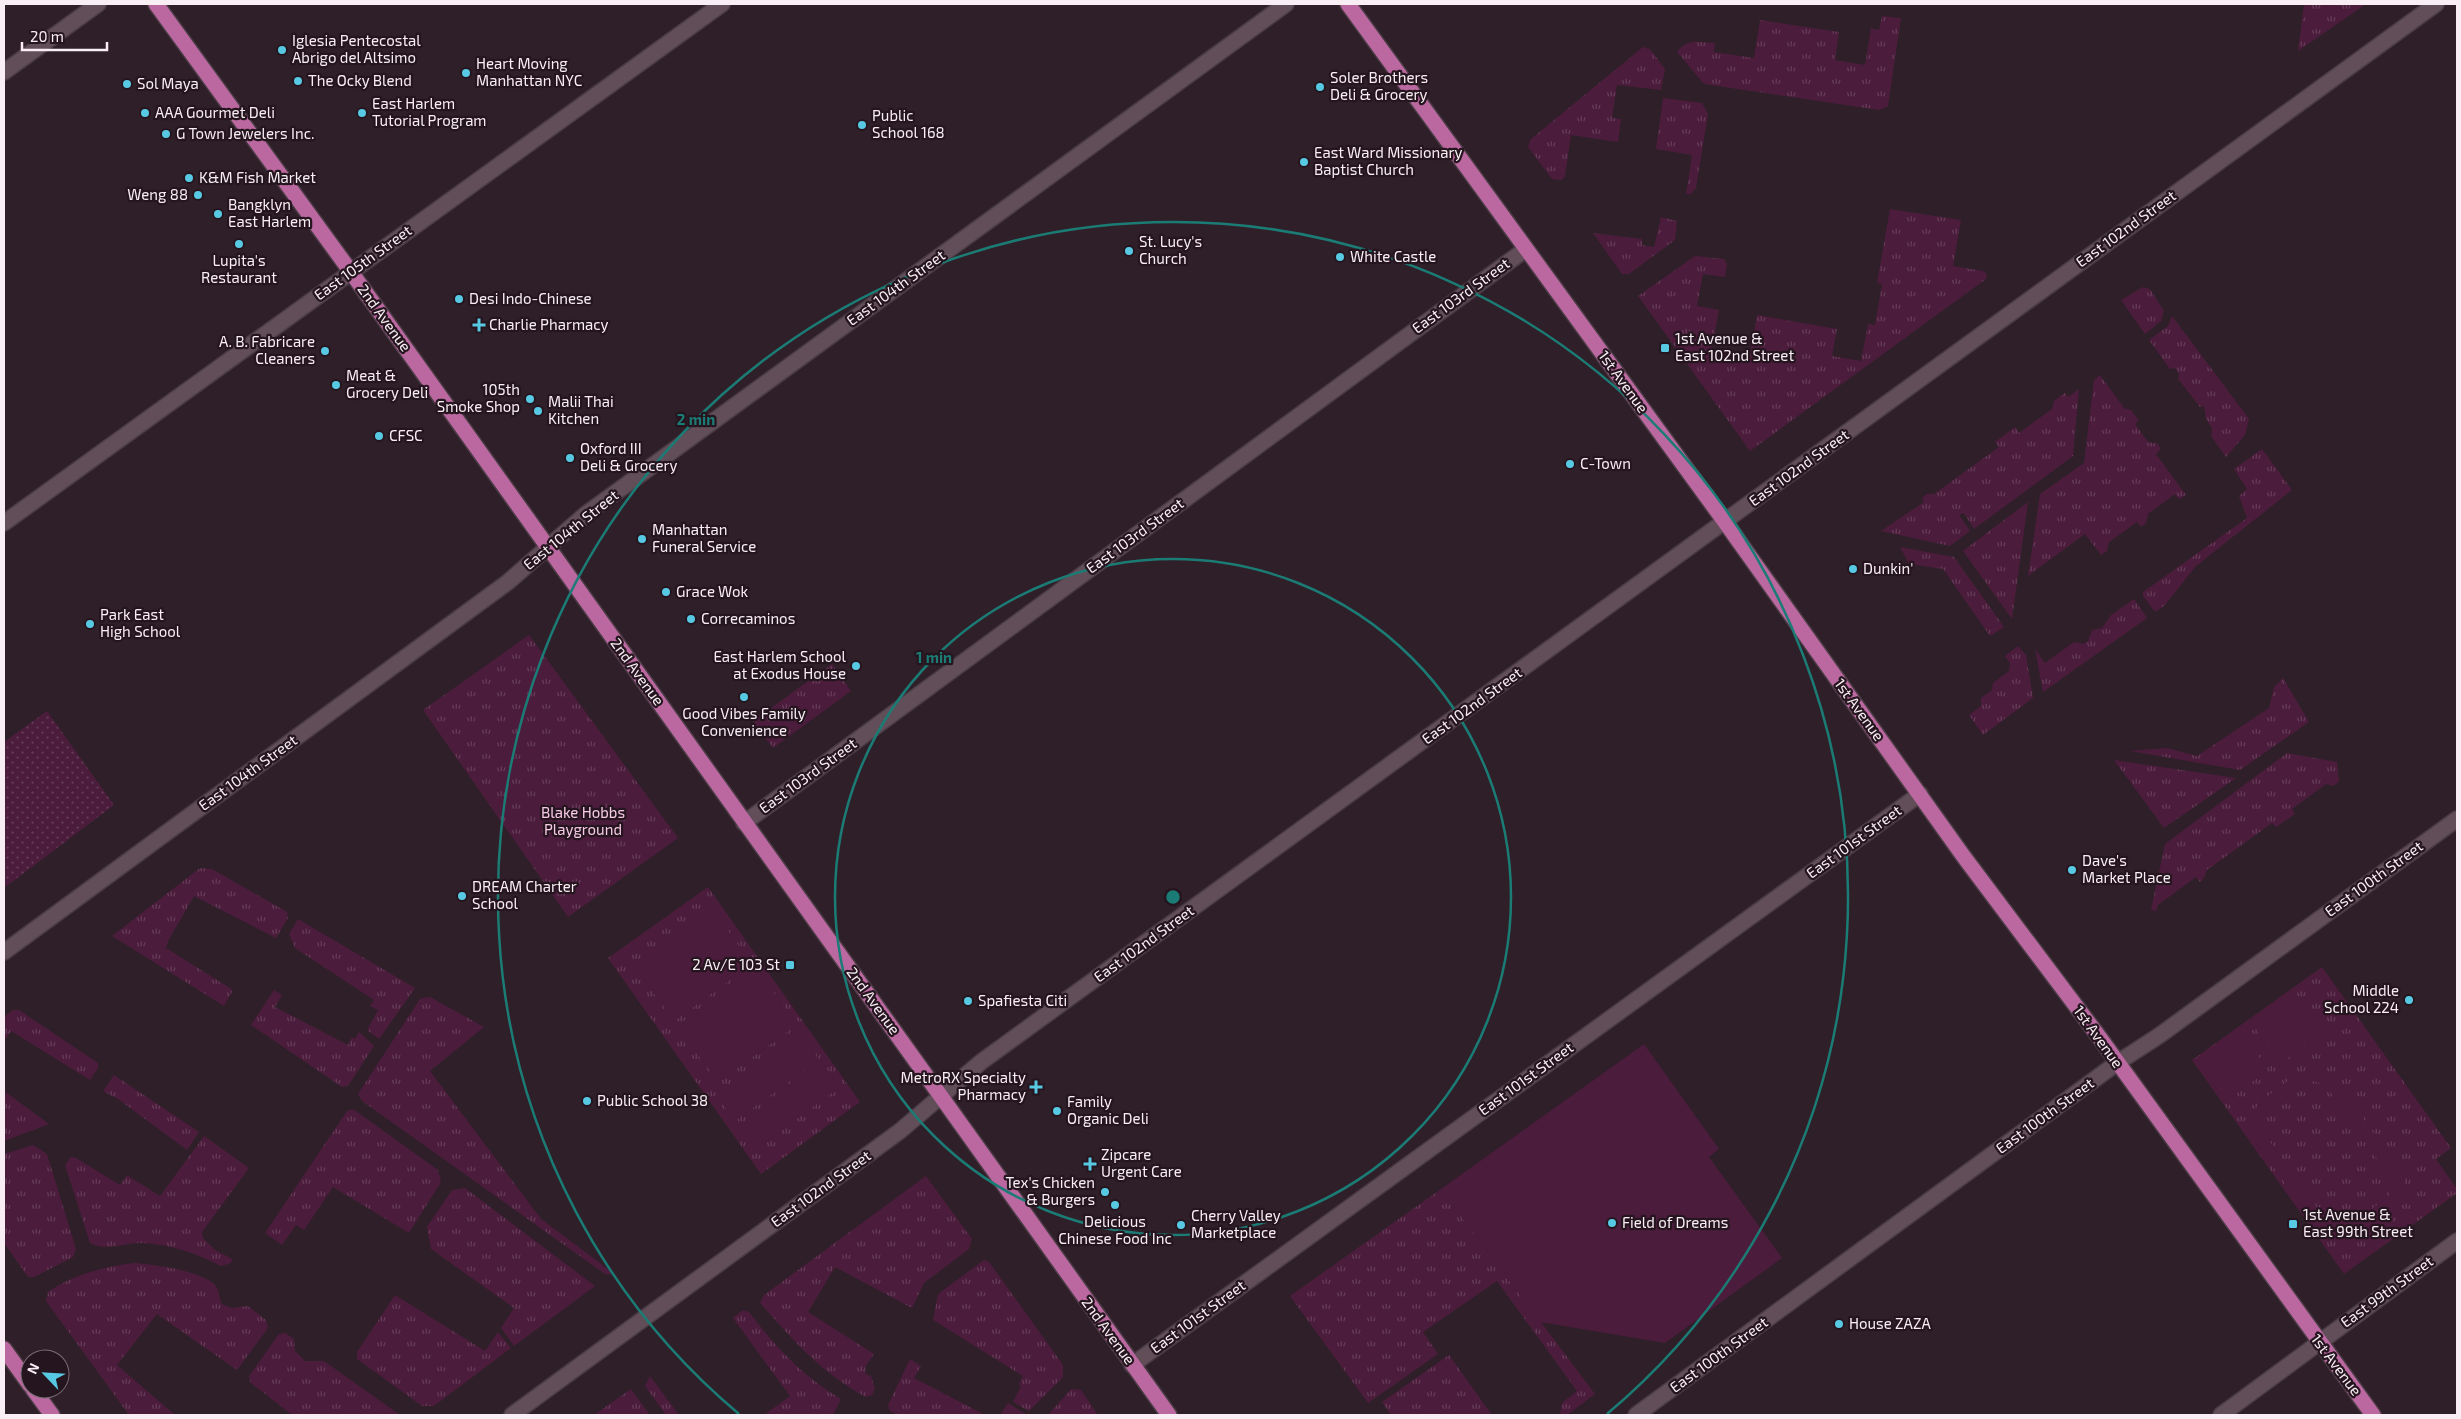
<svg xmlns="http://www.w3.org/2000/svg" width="2461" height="1419" font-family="'Exo 2',sans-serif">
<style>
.grass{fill:url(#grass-tufts)}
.garden{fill:url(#garden-dots)}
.pitch{fill:#4b1c3c;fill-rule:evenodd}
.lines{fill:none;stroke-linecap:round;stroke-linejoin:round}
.minor-casing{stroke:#493b44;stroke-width:18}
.secondary-casing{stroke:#493b44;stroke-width:18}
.primary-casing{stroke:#493b44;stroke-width:18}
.minor{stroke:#614e59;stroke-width:15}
.secondary{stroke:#614e59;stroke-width:15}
.primary{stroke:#bb68a0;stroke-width:15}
.ring{fill:none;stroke:#1b7c75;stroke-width:2.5}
.poi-dot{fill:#58c9e3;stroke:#25151f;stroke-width:2}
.labels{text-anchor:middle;stroke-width:4.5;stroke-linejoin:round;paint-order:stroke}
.poi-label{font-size:15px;fill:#faeef5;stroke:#25151f;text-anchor:start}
.street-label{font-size:15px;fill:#faeef5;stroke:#25151f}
.park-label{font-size:15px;fill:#f7cbe6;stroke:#25151f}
.centre{fill:#1b7c75;stroke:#25151f;stroke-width:2.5}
.ring-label{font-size:15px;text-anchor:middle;font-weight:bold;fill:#1b7c75;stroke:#25151f;stroke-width:4.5;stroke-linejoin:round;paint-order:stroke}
</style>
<defs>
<pattern id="grass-tufts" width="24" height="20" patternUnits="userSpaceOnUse" patternTransform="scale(1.25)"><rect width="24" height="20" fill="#4b1c3c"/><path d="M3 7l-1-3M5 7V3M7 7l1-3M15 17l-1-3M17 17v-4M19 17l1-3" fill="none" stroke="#663d59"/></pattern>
<pattern id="garden-dots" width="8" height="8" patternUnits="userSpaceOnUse" patternTransform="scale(1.25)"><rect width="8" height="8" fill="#4b1c3c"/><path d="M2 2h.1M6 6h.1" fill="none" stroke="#663d59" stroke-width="1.8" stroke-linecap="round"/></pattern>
</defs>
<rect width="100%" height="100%" fill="#2f1f29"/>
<!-- grass -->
<path class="grass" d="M2304 4H2366L2298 51Z
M1882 16 1901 18 1888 106 1879 110 1704 84 1677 52C1687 38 1699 42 1715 43L1714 52 1754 58 1760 20 1839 32 1835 60 1865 65 1871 28 1879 30Z
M1643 47 1650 49 1665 69 1661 90 1617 85 1612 118 1621 119 1618 142 1571 135 1565 176 1562 180 1552 179 1528 147 1531 139Z
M1663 98 1702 103 1708 114 1696 188 1691 194H1686L1692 155 1656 149Z
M1890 209 1961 220 1953 266 1983 271 1987 274 1986 279 1750 451 1638 296 1695 256 1724 259 1727 264 1725 277 1703 274 1697 306 1719 310 1712 349 1750 355 1757 315 1837 329 1832 356 1861 361 1868 324 1875 325 1882 284 1877 283Z
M1661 217 1677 221 1675 240 1629 274H1622L1593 233 1642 239V245L1654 247Z
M2143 287 2150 289 2164 311 2161 321 2145 334 2121 300Z
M2172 316 2249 419 2245 435 2226 457 2211 436 2212 428 2206 419 2204 406 2200 407 2178 379 2179 374 2175 368 2170 369 2149 340 2168 326Z
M2100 375 2124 408 2131 410 2139 421 2135 424 2148 442 2158 444 2161 449 2156 454 2186 495 2179 499 2175 494 2148 514 2146 523 2141 527 2137 522 2109 542 2107 551 2101 555 2085 534 2028 576 2040 494 2084 463 2094 380Z
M2079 389 2073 456 1974 529 1964 513 1959 515 1970 531 1950 546 1881 531 1924 502 1922 498 1927 494H1934L1999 447 1995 442 2015 427 2019 433 2052 409 2054 401 2065 393 2068 397Z
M2262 449 2292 490 2196 566 2164 606 2155 612 2143 596V592L2247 518 2239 496 2247 489 2234 469Z
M2028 502 2012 619 1963 551Z
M1900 547 1954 557 2004 627 1990 636 1943 569 1909 564Z
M2134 599 2147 618 2043 692 2035 649 2045 663 2074 642 2083 644 2088 641 2092 630 2102 628 2111 615Z
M529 635 678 838 568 917 423 710Z
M2018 646 2026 655 2033 698 1983 735 1969 715 1981 706V698L1992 690 1993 683 2009 671 2010 663 2005 656Z
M832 664 851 691 773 748 753 721Z
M2283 678 2309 722 2240 770 2130 751 2167 748 2197 756 2269 708 2274 687Z
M2287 753 2337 762 2339 782 2333 786 2326 784 2292 809 2295 814 2276 827 2272 823 2207 870 2204 878 2200 882 2196 877 2158 905 2156 911 2151 910 2165 844Z
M2114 760 2236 778 2164 828Z
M200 868 212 869 287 912 288 918 276 938 194 896 168 941 166 948 233 990 224 1006 112 936Z
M708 887 860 1102 761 1174 608 958Z
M298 919 415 988 379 1039 367 1030 378 1010 370 1006 374 1000 295 948 289 934Z
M2322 967 2451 1148 2436 1159 2457 1189V1193L2344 1274 2192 1060Z
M274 990 282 995 275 1007 348 1045 352 1037 355 1039 359 1032 374 1046 348 1086 342 1087 251 1025Z
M430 997 484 1027 430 1071 541 1219 616 1275 605 1274 362 1101 358 1094 420 999Z
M13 1010H19L98 1063V1068L90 1080 11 1031 4 1041V1017Z
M114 1075 199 1132 187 1150 118 1099 103 1091Z
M4 1091 49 1124 4 1141Z
M353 1109 438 1170 441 1182 409 1233 333 1187 304 1230 296 1225 282 1245 265 1233 347 1111Z
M204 1136 249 1168 202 1232 203 1238 215 1250 232 1259 231 1263 221 1266C196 1253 172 1245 143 1243 127 1242 104 1252 90 1243L65 1165 71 1157 76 1158 120 1185 127 1175 160 1196Z
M33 1145 47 1154 76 1249 73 1257 34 1277H28L4 1243V1154Z
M926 1176 972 1239 969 1249 924 1283 912 1308 835 1267 808 1312 874 1354 865 1367 866 1374 871 1376 875 1389 872 1395 866 1397C821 1373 793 1340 760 1303L764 1295Z
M465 1188 595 1286 514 1346 501 1328 514 1308 431 1249 427 1227 452 1190Z
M1441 1189 1595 1394 1567 1415H1560L1562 1403 1577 1391 1497 1281 1423 1332 1438 1354 1368 1403 1290 1296Z
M984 1260 989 1262 1063 1365V1377L1029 1411 1013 1402 1021 1386 1019 1384 1023 1376 933 1320 938 1294Z
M134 1263C153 1264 203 1271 216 1286 219 1290 219 1298 222 1304L231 1308 248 1306 266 1320 268 1328 237 1370 157 1314 117 1365 175 1415H129L46 1301 48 1292C74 1274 104 1267 134 1263Z
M395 1295 485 1351 498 1332 511 1348 434 1406H422L357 1359V1352Z
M743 1310 749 1312C775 1346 803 1377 841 1399L833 1415H764L790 1396 733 1318Z
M285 1333 294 1339 295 1351 305 1361H324L400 1415H292L250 1382 249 1376 279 1334Z
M1449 1355 1492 1415H1391L1382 1402Z
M910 1359 921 1366 914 1378 985 1415H898L890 1411 888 1405Z
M650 1376 679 1415H666L645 1386Z
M631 1389 650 1415H594Z
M1071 1389 1081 1390 1098 1415H1048Z
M1008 1403 1027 1415H1000Z"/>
<!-- garden -->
<path class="garden" d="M47 711 114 805 4 888V742Z"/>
<!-- pitch -->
<path class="pitch" d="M711 907 752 964 674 1021 633 965Z
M756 968 797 1025 718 1082 677 1026Z
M2292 990 2323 1032 2281 1063 2250 1021Z
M2238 1028 2268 1070 2226 1101 2195 1059Z
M803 1037 819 1060 735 1121 719 1098Z
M1644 1044 1719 1149 1709 1157 1782 1258 1665 1343 1540 1322 1441 1189Z
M824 1065 840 1087 757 1148 741 1125Z
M2310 1070 2325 1072 2334 1079 2400 1169C2419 1200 2375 1220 2354 1236 2342 1242 2329 1240 2320 1231L2254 1140C2251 1133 2248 1126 2250 1118 2255 1102 2295 1074 2310 1070ZM2315 1081 2327 1087 2394 1183 2388 1197 2348 1226 2336 1228 2327 1222 2261 1129C2260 1124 2260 1121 2263 1117 2268 1109 2306 1081 2315 1081Z"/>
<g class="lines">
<!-- minor casing -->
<g class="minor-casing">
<path id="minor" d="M4 523 722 4
M744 823 1526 249
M4 952 508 582 586 514 1286 4
M1132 1365 1920 794
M512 1415 900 1131 981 1062 2436 4
M1636 1415 2117 1063 2160 1035 2457 819
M2221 1415 2457 1241"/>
</g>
<!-- secondary casing -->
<g class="secondary-casing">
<path id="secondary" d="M4 72 98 4"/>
</g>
<!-- primary casing -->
<g class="primary-casing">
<path id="primary" d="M156 4 351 272 1169 1415
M1348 4 1725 522 1964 857 2100 1038 2373 1415
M4 1349 30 1385
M33 1389 52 1415"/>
</g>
<!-- minor -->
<use href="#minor" class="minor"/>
<!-- secondary -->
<use href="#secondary" class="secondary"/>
<!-- primary -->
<use href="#primary" class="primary"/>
</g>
<!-- distance rings -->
<g class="ring">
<circle cx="1173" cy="897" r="338"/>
<path d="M739 1414A675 675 0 1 1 1607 1414"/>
</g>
<!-- markers -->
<g class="poi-dot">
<circle cx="282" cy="50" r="5"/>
<circle cx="466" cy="73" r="5"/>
<circle cx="298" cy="81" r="5"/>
<circle cx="127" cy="84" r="5"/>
<circle cx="1320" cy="87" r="5"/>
<circle cx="145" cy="113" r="5"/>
<circle cx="362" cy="113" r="5"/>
<circle cx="862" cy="125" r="5"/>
<circle cx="166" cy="134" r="5"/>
<circle cx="1304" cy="162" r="5"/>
<circle cx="189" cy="178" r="5"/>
<circle cx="198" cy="195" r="5"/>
<circle cx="218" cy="214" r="5"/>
<circle cx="239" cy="244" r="5"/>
<circle cx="1129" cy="251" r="5"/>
<circle cx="1340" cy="257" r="5"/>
<circle cx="459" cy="299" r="5"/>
<path d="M476.5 317.5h5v5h5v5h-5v5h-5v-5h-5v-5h5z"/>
<rect x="1660" y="343" width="10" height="10" rx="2.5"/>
<circle cx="325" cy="351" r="5"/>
<circle cx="336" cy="385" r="5"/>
<circle cx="530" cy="399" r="5"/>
<circle cx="538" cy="411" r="5"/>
<circle cx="379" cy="436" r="5"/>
<circle cx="570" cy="458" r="5"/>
<circle cx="1570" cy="464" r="5"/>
<circle cx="642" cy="539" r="5"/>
<circle cx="1853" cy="569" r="5"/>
<circle cx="666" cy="592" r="5"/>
<circle cx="691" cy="619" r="5"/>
<circle cx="90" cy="624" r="5"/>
<circle cx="856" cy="666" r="5"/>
<circle cx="744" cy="697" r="5"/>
<circle cx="2072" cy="870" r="5"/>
<circle cx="462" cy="896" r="5"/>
<rect x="785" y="960" width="10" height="10" rx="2.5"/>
<circle cx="2409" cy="1000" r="5"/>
<circle cx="968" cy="1001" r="5"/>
<path d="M1033.5 1079.5h5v5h5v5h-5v5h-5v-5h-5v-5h5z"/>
<circle cx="587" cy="1101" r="5"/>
<circle cx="1057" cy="1111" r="5"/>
<path d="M1087.5 1156.5h5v5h5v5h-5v5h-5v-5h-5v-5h5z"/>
<circle cx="1105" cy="1192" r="5"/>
<circle cx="1115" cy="1205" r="5"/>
<circle cx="1612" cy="1223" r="5"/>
<rect x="2288" y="1219" width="10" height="10" rx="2.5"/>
<circle cx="1181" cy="1225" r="5"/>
<circle cx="1839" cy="1324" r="5"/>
</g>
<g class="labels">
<!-- poi labels -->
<g class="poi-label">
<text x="292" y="46">Iglesia Pentecostal<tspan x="292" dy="17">Abrigo del Altsimo</tspan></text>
<text x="476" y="69">Heart Moving<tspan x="476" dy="17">Manhattan NYC</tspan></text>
<text x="1330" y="83">Soler Brothers<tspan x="1330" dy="17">Deli &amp; Grocery</tspan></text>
<text x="308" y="86">The Ocky Blend</text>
<text x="137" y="89">Sol Maya</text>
<text x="372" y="109">East Harlem<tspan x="372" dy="17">Tutorial Program</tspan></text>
<text x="155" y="118">AAA Gourmet Deli</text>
<text x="872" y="121">Public<tspan x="872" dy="17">School 168</tspan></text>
<text x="176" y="139">G Town Jewelers Inc.</text>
<text x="1314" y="158">East Ward Missionary<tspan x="1314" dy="17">Baptist Church</tspan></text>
<text x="199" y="183">K&amp;M Fish Market</text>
<text x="188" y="200" text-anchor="end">Weng 88</text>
<text x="228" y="210">Bangklyn<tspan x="228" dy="17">East Harlem</tspan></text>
<text x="1139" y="247">St. Lucy's<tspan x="1139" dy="17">Church</tspan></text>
<text x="1350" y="262">White Castle</text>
<text x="239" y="266" text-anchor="middle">Lupita's<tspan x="239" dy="17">Restaurant</tspan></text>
<text x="469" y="304">Desi Indo-Chinese</text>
<text x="489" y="330">Charlie Pharmacy</text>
<text x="1675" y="344">1st Avenue &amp;<tspan x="1675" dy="17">East 102nd Street</tspan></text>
<text x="315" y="347" text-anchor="end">A. B. Fabricare<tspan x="315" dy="17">Cleaners</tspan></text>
<text x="346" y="381">Meat &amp;<tspan x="346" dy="17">Grocery Deli</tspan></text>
<text x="520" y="395" text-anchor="end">105th<tspan x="520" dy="17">Smoke Shop</tspan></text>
<text x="548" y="407">Malii Thai<tspan x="548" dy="17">Kitchen</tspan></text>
<text x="389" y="441">CFSC</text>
<text x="580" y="454">Oxford III<tspan x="580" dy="17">Deli &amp; Grocery</tspan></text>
<text x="1580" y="469">C-Town</text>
<text x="652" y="535">Manhattan<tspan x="652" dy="17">Funeral Service</tspan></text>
<text x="1863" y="574">Dunkin'</text>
<text x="676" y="597">Grace Wok</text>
<text x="100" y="620">Park East<tspan x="100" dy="17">High School</tspan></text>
<text x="701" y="624">Correcaminos</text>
<text x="846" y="662" text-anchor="end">East Harlem School<tspan x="846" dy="17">at Exodus House</tspan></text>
<text x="744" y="719" text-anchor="middle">Good Vibes Family<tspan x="744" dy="17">Convenience</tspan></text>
<text x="2082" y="866">Dave's<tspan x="2082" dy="17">Market Place</tspan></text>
<text x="472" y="892">DREAM Charter<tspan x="472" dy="17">School</tspan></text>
<text x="780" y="970" text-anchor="end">2 Av/E 103 St</text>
<text x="2399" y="996" text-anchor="end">Middle<tspan x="2399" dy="17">School 224</tspan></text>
<text x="978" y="1006">Spafiesta Citi</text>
<text x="1026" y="1083" text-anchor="end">MetroRX Specialty<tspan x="1026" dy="17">Pharmacy</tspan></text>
<text x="597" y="1106">Public School 38</text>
<text x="1067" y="1107">Family<tspan x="1067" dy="17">Organic Deli</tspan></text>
<text x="1101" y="1160">Zipcare<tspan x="1101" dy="17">Urgent Care</tspan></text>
<text x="1095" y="1188" text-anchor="end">Tex's Chicken<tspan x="1095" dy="17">&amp; Burgers</tspan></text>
<text x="2303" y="1220">1st Avenue &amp;<tspan x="2303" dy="17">East 99th Street</tspan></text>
<text x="1191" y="1221">Cherry Valley<tspan x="1191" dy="17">Marketplace</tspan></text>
<text x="1115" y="1227" text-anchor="middle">Delicious<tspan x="1115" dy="17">Chinese Food Inc</tspan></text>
<text x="1622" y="1228">Field of Dreams</text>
<text x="1849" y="1329">House ZAZA</text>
</g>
<!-- street labels -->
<g class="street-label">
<text transform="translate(2126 229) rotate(-36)" y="5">East 102nd Street</text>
<text transform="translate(363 263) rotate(-36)" y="5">East 105th Street</text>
<text transform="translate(896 288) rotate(-36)" y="5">East 104th Street</text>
<text transform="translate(1461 296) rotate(-36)" y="5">East 103rd Street</text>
<text transform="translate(384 318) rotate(54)" y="5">2nd Avenue</text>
<text transform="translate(1623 382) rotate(54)" y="5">1st Avenue</text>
<text transform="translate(1799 468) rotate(-36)" y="5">East 102nd Street</text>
<text transform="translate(571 530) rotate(-39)" y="5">East 104th Street</text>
<text transform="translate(1135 536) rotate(-36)" y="5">East 103rd Street</text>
<text transform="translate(637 672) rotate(54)" y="5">2nd Avenue</text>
<text transform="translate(1472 706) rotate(-36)" y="5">East 102nd Street</text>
<text transform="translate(1859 710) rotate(54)" y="5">1st Avenue</text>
<text transform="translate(248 773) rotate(-36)" y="5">East 104th Street</text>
<text transform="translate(808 776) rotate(-36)" y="5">East 103rd Street</text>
<text transform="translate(1854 842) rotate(-36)" y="5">East 101st Street</text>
<text transform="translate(2374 879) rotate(-36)" y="5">East 100th Street</text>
<text transform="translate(1144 944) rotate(-36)" y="5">East 102nd Street</text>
<text transform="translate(873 1001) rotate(54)" y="5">2nd Avenue</text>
<text transform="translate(2098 1037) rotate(54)" y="5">1st Avenue</text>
<text transform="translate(1526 1079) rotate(-36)" y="5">East 101st Street</text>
<text transform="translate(2045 1116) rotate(-36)" y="5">East 100th Street</text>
<text transform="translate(821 1189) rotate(-36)" y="5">East 102nd Street</text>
<text transform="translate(2387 1292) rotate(-36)" y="5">East 99th Street</text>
<text transform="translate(1198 1317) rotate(-36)" y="5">East 101st Street</text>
<text transform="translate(1108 1331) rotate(54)" y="5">2nd Avenue</text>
<text transform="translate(1719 1355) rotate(-36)" y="5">East 100th Street</text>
<text transform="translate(2336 1365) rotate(53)" y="5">1st Avenue</text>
</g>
<!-- park labels -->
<g class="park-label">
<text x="583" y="818">Blake Hobbs<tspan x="583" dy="17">Playground</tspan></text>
</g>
</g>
<circle cx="1173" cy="897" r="8" class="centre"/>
<g class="ring-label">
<text x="696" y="425">2 min</text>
<text x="934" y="663">1 min</text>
</g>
<!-- border -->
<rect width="2461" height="1419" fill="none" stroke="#faeef5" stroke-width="10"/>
<!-- north arrow -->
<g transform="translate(45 1374) rotate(295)"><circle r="24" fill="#25151f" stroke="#7a6c75"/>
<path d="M0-4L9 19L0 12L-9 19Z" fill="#58c9e3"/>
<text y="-8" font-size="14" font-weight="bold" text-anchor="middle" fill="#faeef5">N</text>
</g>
<!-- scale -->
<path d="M22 42v8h85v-8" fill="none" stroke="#faeef5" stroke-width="2.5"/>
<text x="30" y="42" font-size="15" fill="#faeef5" stroke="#25151f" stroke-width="4" paint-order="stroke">20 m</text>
</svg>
